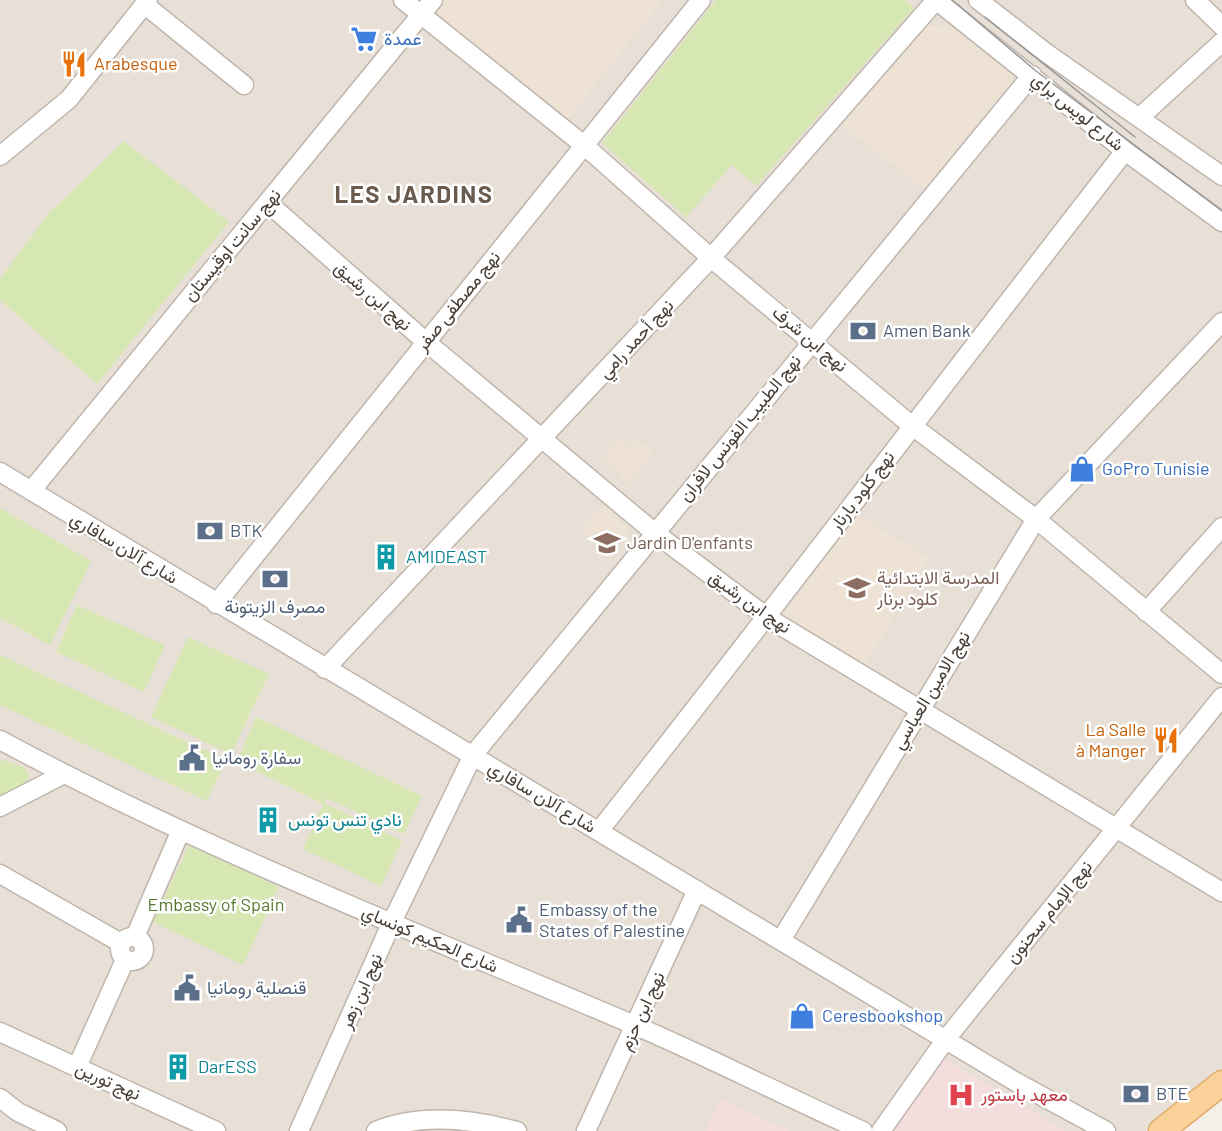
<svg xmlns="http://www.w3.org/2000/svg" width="1222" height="1131" font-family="Barlow,Vazirmatn,sans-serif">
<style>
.residential{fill:#e8e0d7}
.education{fill:#ede2d3}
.medical{fill:#f4dddd}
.green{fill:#d7e7b3}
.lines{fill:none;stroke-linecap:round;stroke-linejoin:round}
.minor-casing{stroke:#bfb5ac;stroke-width:21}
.major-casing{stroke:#e1ab6a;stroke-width:27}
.minor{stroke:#fff;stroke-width:18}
.major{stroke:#fbd19a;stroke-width:24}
.tram{stroke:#979797;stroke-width:1.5}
.labels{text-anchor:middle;stroke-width:5;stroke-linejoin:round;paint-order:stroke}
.shop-label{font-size:18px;fill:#366cbe;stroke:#fff;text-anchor:start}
.food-label{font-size:18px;fill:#c56008;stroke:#fff;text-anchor:start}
.street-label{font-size:18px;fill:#473f37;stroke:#fff}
.service-label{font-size:18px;fill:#4e5e75;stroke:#fff;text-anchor:start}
.education-label{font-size:18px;fill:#785e54;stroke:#fff;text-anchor:start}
.culture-label{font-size:18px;fill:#0d838f;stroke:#fff;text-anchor:start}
.park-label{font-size:18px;fill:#54782c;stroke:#fff}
.health-label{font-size:18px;fill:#be3a42;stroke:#fff;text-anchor:start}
.district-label{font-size:24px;font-weight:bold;letter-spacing:1.5px;fill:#6a5b4f;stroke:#fff}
</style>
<rect width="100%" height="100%" fill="#f4efe9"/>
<!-- residential -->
<path class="residential" d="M0 0H1222V1070L1155 1119 1146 1131H0Z"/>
<!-- education -->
<path class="education" d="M444 0H663L567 120 434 12Z
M928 25 951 27 1014 77 924 189 842 126Z
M619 439 630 448 637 440 654 452 627 484 621 478 622 475 603 457Z
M602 506 630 530 609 555 581 529Z
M858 515 929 558 863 668 781 619Z"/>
<!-- medical -->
<path class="medical" d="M944 1059 1066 1131H892Z
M720 1099 791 1131H706Z"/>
<!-- green -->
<path class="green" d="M716 0H905L914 8 756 186 732 165 686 217 602 143Z
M124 141 229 222 97 384 0 300V279L47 215Z
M0 508 91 561 50 645 2 619 0 621Z
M77 605 165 645 144 692 56 652Z
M188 637 269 674 231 754 151 717Z
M0 655 226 760 207 801 0 705Z
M256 717 422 796 404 834 327 798 324 803 402 841 381 886 303 849 323 804 237 762Z
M0 759 24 767 30 777 13 792 0 798Z
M189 845 279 887 243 965 153 922Z"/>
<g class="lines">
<!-- minor casing -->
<g class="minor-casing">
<path id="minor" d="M403 0 585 146 711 258 911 425 1036 519 1222 674
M936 0 1125 151 1222 222
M978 0 1045 52 1222 176
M1195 0 1222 26
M144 4 244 85
M1139 118 1222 42
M0 156 69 99 148 0
M268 203 425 341 655 533 768 618 1222 892
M0 472 1016 1082 1106 1131
M31 491 433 0
M216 604 701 0
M1146 612 1222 527
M325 669 711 258 936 0
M0 740C204 850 421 934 634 1025 711 1058 786 1097 863 1131
M0 807 64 774
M599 831C777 606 949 377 1125 151
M0 874 121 943
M120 949a12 12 0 1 1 24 0a12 12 0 1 1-24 0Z
M135 937 181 830
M781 940 1036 519 1222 322
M0 1032 216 1131
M77 1067 125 960
M0 1098 18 1112 57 1131
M299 1131 391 924 473 755 1032 75
M376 1131C420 1113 472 1119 517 1131
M586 1131 697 890
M881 1131 946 1039 1222 697"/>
</g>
<!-- major casing -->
<g class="major-casing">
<path id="major" d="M1161 1131 1222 1083"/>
</g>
<!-- minor -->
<use href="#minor" class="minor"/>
<!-- major -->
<use href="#major" class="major"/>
<!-- tram -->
<path class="tram" d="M952 0 1036 71 1222 211
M985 17 1135 137"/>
</g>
<!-- icons -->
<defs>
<g id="supermarket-bare" transform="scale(2.07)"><path d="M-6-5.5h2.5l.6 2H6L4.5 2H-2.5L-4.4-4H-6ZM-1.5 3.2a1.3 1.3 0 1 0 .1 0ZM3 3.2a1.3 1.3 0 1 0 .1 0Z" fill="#3f7fe0" stroke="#fff" stroke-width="2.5" paint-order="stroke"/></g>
<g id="restaurant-bare" transform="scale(2.07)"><path d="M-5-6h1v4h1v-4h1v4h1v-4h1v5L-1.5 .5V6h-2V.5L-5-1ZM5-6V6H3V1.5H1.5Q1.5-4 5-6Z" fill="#e8710a" stroke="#fff" stroke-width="2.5" paint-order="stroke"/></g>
<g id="bank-bare" transform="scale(2.07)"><path d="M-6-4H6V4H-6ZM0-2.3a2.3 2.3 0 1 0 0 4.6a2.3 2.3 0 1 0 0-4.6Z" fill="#5c6f8a" stroke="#fff" stroke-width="2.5" paint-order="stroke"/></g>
<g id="shop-bare" transform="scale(2.07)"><path d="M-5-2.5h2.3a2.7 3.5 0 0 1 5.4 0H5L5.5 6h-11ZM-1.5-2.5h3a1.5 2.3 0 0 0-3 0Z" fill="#3f7fe0" stroke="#fff" stroke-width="2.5" paint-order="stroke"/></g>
<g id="school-bare" transform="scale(2.07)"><path d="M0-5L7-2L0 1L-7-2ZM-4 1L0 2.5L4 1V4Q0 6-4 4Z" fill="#8d6e63" stroke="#fff" stroke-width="2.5" paint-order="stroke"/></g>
<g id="building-bare" transform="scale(2.07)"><path d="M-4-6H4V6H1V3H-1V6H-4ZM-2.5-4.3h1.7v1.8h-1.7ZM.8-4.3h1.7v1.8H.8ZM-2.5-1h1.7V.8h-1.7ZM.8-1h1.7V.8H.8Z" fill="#0f9aa8" stroke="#fff" stroke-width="2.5" paint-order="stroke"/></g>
<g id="civic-bare" transform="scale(2.07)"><path d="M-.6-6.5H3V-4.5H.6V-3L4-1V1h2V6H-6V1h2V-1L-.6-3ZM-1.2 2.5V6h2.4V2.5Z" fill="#5c6f8a" stroke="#fff" stroke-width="2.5" paint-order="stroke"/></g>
<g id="hospital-bare" transform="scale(2.07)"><path d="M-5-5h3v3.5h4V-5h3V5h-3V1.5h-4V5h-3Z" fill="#e0444e" stroke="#fff" stroke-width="2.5" paint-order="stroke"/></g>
</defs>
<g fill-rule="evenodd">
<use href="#supermarket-bare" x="364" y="39"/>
<use href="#restaurant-bare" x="74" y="64"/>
<use href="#bank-bare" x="863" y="331"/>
<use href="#shop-bare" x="1082" y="469"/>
<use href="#bank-bare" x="210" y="531"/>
<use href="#school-bare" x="607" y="543"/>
<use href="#building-bare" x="386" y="557"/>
<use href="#bank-bare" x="275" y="579"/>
<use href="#school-bare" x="857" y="588"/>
<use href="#restaurant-bare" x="1166" y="740"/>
<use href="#civic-bare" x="192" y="758"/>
<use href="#building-bare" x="268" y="820"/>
<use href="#civic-bare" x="519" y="920"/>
<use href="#civic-bare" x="187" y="988"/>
<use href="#shop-bare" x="802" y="1016"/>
<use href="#building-bare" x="178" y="1067"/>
<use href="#bank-bare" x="1136" y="1094"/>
<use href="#hospital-bare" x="961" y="1095"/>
</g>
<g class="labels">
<!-- shop labels -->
<g class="shop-label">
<text x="384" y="45">عمدة</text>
<text x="1102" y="475">GoPro Tunisie</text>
<text x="822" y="1022">Ceresbookshop</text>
</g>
<!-- food labels -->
<g class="food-label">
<text x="94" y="70">Arabesque</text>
<text x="1146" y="736" text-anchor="end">La Salle<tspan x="1146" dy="21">à Manger</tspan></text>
</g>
<!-- street labels -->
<g class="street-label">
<text transform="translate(1078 112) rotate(39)" y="6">شارع لويس براي</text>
<text transform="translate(232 245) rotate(-50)" y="6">نهج سانت اوقيستان</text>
<text transform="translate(373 296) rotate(41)" y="6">نهج ابن رشيق</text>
<text transform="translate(458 301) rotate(-51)" y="6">نهج مصطفى صفر</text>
<text transform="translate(636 339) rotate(-47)" y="6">نهج أحمد رامي</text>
<text transform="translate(810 339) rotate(40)" y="6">نهج ابن شرف</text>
<text transform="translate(740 428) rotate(-51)" y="6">نهج الطبيب الفونس لافران</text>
<text transform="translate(862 491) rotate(-53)" y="6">نهج كلود بارنار</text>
<text transform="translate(124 548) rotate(31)" y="6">شارع آلان سافاري</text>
<text transform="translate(750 602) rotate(35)" y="6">نهج ابن رشيق</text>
<text transform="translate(931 690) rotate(-59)" y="6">نهج الامين العباسي</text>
<text transform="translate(542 797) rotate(31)" y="6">شارع آلان سافاري</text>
<text transform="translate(1049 912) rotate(-51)" y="6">نهج الإمام سحنون</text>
<text transform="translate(430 939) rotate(23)" y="6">شارع الحكيم كونساي</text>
<text transform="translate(361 991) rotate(-66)" y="6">نهج ابن زهر</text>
<text transform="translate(642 1011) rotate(-65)" y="6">نهج ابن حزم</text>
<text transform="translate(108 1081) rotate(24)" y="6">نهج تورين</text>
</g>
<!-- service labels -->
<g class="service-label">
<text x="883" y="337">Amen Bank</text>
<text x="230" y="537">BTK</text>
<text x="275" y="613" text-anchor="middle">مصرف الزيتونة</text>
<text x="212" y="764">سفارة رومانيا</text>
<text x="539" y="916">Embassy of the<tspan x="539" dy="21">States of Palestine</tspan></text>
<text x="207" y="994">قنصلية رومانيا</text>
<text x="1156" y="1100">BTE</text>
</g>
<!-- education labels -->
<g class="education-label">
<text x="627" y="549">Jardin D'enfants</text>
<text x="877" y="584">المدرسة الابتدائية<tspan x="877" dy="21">كلود برنار</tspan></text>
</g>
<!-- culture labels -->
<g class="culture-label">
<text x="406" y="563">AMIDEAST</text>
<text x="288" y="826">نادي تنس تونس</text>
<text x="198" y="1073">DarESS</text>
</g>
<!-- park labels -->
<g class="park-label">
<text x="216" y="911">Embassy of Spain</text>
</g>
<!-- health labels -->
<g class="health-label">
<text x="981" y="1101">معهد باستور</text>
</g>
<!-- district labels -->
<g class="district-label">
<text x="414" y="203">LES JARDINS</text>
</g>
</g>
</svg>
